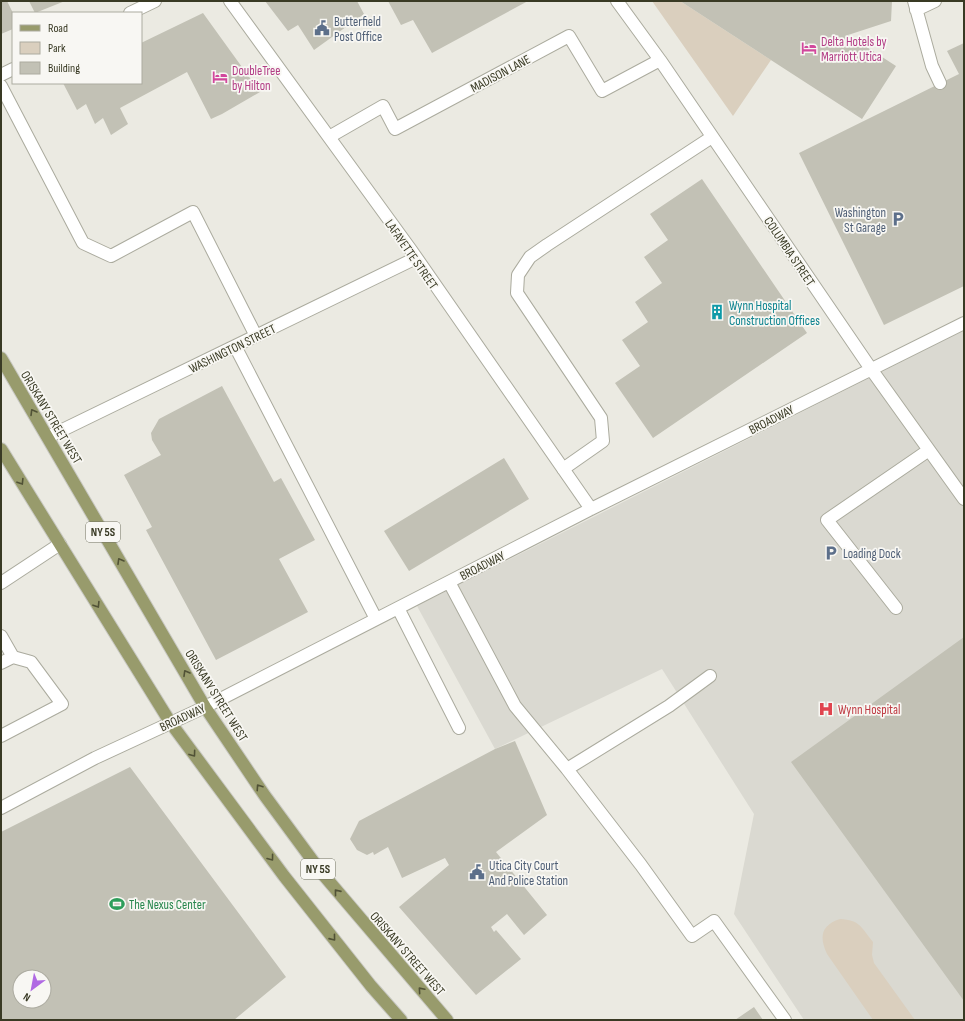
<svg xmlns="http://www.w3.org/2000/svg" width="965" height="1021" font-family="'Sofia Sans Condensed',sans-serif">
<style>
.built{fill:#dad9d1}
.green{fill:#dacfbe}
.building{fill:#c2c1b5;fill-rule:evenodd}
.lines{fill:none;stroke-linecap:round;stroke-linejoin:round}
.minor-casing{stroke:#abab9e;stroke-width:14}
.major-casing{stroke:#c8c8c2;stroke-width:14}
.minor{stroke:#fff;stroke-width:12}
.major{stroke:#989b6c;stroke-width:12}
.oneway{stroke:#515236}
.labels{text-anchor:middle;stroke-width:3.5;stroke-linejoin:round;paint-order:stroke}
.shield{fill:#f8f7f3;stroke:#727362;stroke-width:1}
.shield-label{font-size:12px;font-weight:bold;fill:#393a24}
.service-label{font-size:13px;fill:#4e5e75;stroke:#f8f7f3;text-anchor:start}
.hotel-label{font-size:13px;fill:#b23c85;stroke:#f8f7f3;text-anchor:start}
.street-label{font-size:13px;fill:#393a24;stroke:#f8f7f3}
.culture-label{font-size:13px;fill:#0d838f;stroke:#f8f7f3;text-anchor:start}
.health-label{font-size:13px;fill:#be3a42;stroke:#f8f7f3;text-anchor:start}
.leisure-label{font-size:13px;fill:#27864d;stroke:#f8f7f3;text-anchor:start}
</style>
<rect width="100%" height="100%" fill="#ebeae2"/>
<!-- built -->
<path class="built" d="M964 330V1020H804L734 914 754 814 662 669 495 749 417 606Z"/>
<!-- green -->
<path class="green" d="M652 1H680L771 60 733 116Z
M840 919C860 920 861 927 873 942L872 955 874 963 915 1020H873L827 954C819 937 821 925 840 919Z"/>
<!-- building -->
<path class="building" d="M1 1H7L13 13V29L1 34Z
M29 1H65L35 13Z
M265 1H357L364 14 314 50 298 25 288 31Z
M388 1H528L432 53 413 20 401 25Z
M680 1H892L891 21 848 35 896 66 862 119Z
M203 13 260 92 222 114 211 119 187 72 120 108 128 124 111 135 103 118 95 124 86 104 77 110 63 83H141V43Z
M964 43V286L884 325 799 153 959 74 947 51Z
M702 179 807 333 653 438 615 383 640 366 622 340 648 322 635 302 662 283 644 257 668 240 650 214Z
M222 386 274 482 281 478 315 540 279 559 308 612 216 660 146 530 152 527 124 475 161 455 152 440 151 433 159 419Z
M504 458 529 499 409 571 384 531Z
M964 637V1001L791 762Z
M515 741 547 815 496 852 547 915 524 935 507 914 491 927 494 932 496 930 521 959 476 995 399 907 449 865 445 858 402 878 388 847 374 855 373 852 367 855 357 850 350 839 359 821 495 749Z
M130 767 286 977 234 1020H1V832ZM20 977H44V1001H20Z
M754 1007 763 1020H735Z"/>
<g class="lines">
<!-- minor casing -->
<g class="minor-casing">
<path id="minor" d="M230 1 411 250 591 509
M617 1 660 60 871 369 964 499
M914 1 932 66 940 83
M916 10 935 1
M130 13 155 1
M1 75 13 69
M1 86 83 243 111 256 193 212 256 336
M329 137 383 106 395 129 569 36 602 91 660 60
M235 346 376 619
M48 437 416 258
M563 469 603 441 601 418 517 293 518 275 530 257 547 245 712 137
M449 582 515 706 567 769
M1 583 60 544
M398 608 459 728
M896 608 827 520 929 450
M1 636 13 657
M1 663 13 657 31 662 62 704 1 736
M710 676 669 706 567 769 641 865 692 936 714 921 785 1020
M1 808 95 758 205 707 591 509 964 323"/>
</g>
<!-- major casing -->
<g class="major-casing">
<path id="major" d="M1 358 205 707 265 796 321 872 447 1020
M1 449 170 722 284 876 371 986 401 1020"/>
</g>
<!-- minor -->
<use href="#minor" class="minor"/>
<!-- major -->
<use href="#major" class="major"/>
</g>
<!-- one-way arrows -->
<defs><path id="oneway-chevron" d="M-2-3.5L2.5 0L-2 3.5" fill="none" stroke-width="1.6" stroke-linecap="round" stroke-linejoin="round"/></defs>
<g class="oneway">
<use href="#oneway-chevron" transform="translate(33 412) rotate(-121)"/>
<use href="#oneway-chevron" transform="translate(21 482) rotate(58)"/>
<use href="#oneway-chevron" transform="translate(120 561) rotate(-120)"/>
<use href="#oneway-chevron" transform="translate(97 605) rotate(58)"/>
<use href="#oneway-chevron" transform="translate(186 673) rotate(-120)"/>
<use href="#oneway-chevron" transform="translate(193 754) rotate(54)"/>
<use href="#oneway-chevron" transform="translate(259 787) rotate(-124)"/>
<use href="#oneway-chevron" transform="translate(271 858) rotate(53)"/>
<use href="#oneway-chevron" transform="translate(337 892) rotate(-129)"/>
<use href="#oneway-chevron" transform="translate(333 938) rotate(51)"/>
<use href="#oneway-chevron" transform="translate(421 990) rotate(-131)"/>
</g>
<!-- icons -->
<defs>
<g id="civic-bare" transform="scale(1.2)"><path d="M-.6-6.5H3V-4.5H.6V-3L4-1V1h2V6H-6V1h2V-1L-.6-3ZM-1.2 2.5V6h2.4V2.5Z" fill="#5c6f8a" stroke="#f8f7f3" stroke-width="2.5" paint-order="stroke"/></g>
<g id="hotel-bare" transform="scale(1.2)"><path d="M-6-4.5h1.5V1H6V5H4.5V3h-9V5H-6ZM-4 0a1.8 1.8 0 1 1 3.6 0ZM.5 0V-2.5h3Q6-2.5 6 0Z" fill="#d1479c" stroke="#f8f7f3" stroke-width="2.5" paint-order="stroke"/></g>
<g id="parking-bare" transform="scale(1.2)"><path d="M-3.5-5.5H1a3.5 3.5 0 0 1 0 7H-1V5.5H-3.5ZM-1-3.4V-.6H.8a1.4 1.4 0 0 0 0-2.8Z" fill="#5c6f8a" stroke="#f8f7f3" stroke-width="2.5" paint-order="stroke"/></g>
<g id="building-bare" transform="scale(1.2)"><path d="M-4-6H4V6H1V3H-1V6H-4ZM-2.5-4.3h1.7v1.8h-1.7ZM.8-4.3h1.7v1.8H.8ZM-2.5-1h1.7V.8h-1.7ZM.8-1h1.7V.8H.8Z" fill="#0f9aa8" stroke="#f8f7f3" stroke-width="2.5" paint-order="stroke"/></g>
<g id="hospital-bare" transform="scale(1.2)"><path d="M-5-5h3v3.5h4V-5h3V5h-3V1.5h-4V5h-3Z" fill="#e0444e" stroke="#f8f7f3" stroke-width="2.5" paint-order="stroke"/></g>
<g id="stadium-bare" transform="scale(1.2)"><path d="M0-5a6.5 5 0 1 0 0 10a6.5 5 0 1 0 0-10ZM-3.5-1.8h7v3.6h-7Z" fill="#2e9e5b" stroke="#f8f7f3" stroke-width="2.5" paint-order="stroke"/></g>
</defs>
<g fill-rule="evenodd">
<use href="#civic-bare" x="322" y="28"/>
<use href="#hotel-bare" x="809" y="48"/>
<use href="#hotel-bare" x="220" y="77"/>
<use href="#parking-bare" x="898" y="219"/>
<use href="#building-bare" x="717" y="312"/>
<use href="#parking-bare" x="831" y="553"/>
<use href="#hospital-bare" x="826" y="709"/>
<use href="#civic-bare" x="477" y="872"/>
<use href="#stadium-bare" x="117" y="904"/>
</g>
<g class="labels">
<!-- shield labels -->
<g class="shield">
<rect x="86" y="522" width="34" height="20" rx="3"/>
<rect x="301" y="859" width="34" height="20" rx="3"/>
</g>
<g class="shield-label">
<text x="103" y="536">NY 5S</text>
<text x="318" y="873">NY 5S</text>
</g>
<!-- service labels -->
<g class="service-label">
<text x="334" y="26">Butterfield<tspan x="334" dy="15">Post Office</tspan></text>
<text x="886" y="217" text-anchor="end">Washington<tspan x="886" dy="15">St Garage</tspan></text>
<text x="843" y="558">Loading Dock</text>
<text x="489" y="870">Utica City Court<tspan x="489" dy="15">And Police Station</tspan></text>
</g>
<!-- hotel labels -->
<g class="hotel-label">
<text x="821" y="46">Delta Hotels by<tspan x="821" dy="15">Marriott Utica</tspan></text>
<text x="232" y="75">DoubleTree<tspan x="232" dy="15">by Hilton</tspan></text>
</g>
<!-- street labels -->
<g class="street-label">
<text transform="translate(500 73) rotate(-28)" y="5">MADISON LANE</text>
<text transform="translate(790 251) rotate(56)" y="5">COLUMBIA STREET</text>
<text transform="translate(412 254) rotate(55)" y="5">LAFAYETTE STREET</text>
<text transform="translate(232 348) rotate(-26)" y="5">WASHINGTON STREET</text>
<text transform="translate(52 417) rotate(59)" y="5">ORISKANY STREET WEST</text>
<text transform="translate(771 419) rotate(-27)" y="5">BROADWAY</text>
<text transform="translate(482 565) rotate(-27)" y="5">BROADWAY</text>
<text transform="translate(217 695) rotate(58)" y="5">ORISKANY STREET WEST</text>
<text transform="translate(182 717) rotate(-25)" y="5">BROADWAY</text>
<text transform="translate(408 953) rotate(49)" y="5">ORISKANY STREET WEST</text>
</g>
<!-- culture labels -->
<g class="culture-label">
<text x="729" y="310">Wynn Hospital<tspan x="729" dy="15">Construction Offices</tspan></text>
</g>
<!-- health labels -->
<g class="health-label">
<text x="838" y="714">Wynn Hospital</text>
</g>
<!-- leisure labels -->
<g class="leisure-label">
<text x="129" y="909">The Nexus Center</text>
</g>
</g>
<!-- border -->
<rect width="965" height="1021" fill="none" stroke="#393a24" stroke-width="4"/>
<!-- legend -->
<rect x="12" y="12" width="130" height="72" fill="#f8f7f3" stroke="#acaba0"/>
<rect x="20" y="25" width="20" height="6" fill="#989b6c" stroke="#acaba0"/>
<text x="48" y="32" font-size="12" fill="#393a24">Road</text>
<rect x="20" y="42" width="20" height="12" fill="#dacfbe" stroke="#acaba0"/>
<text x="48" y="52" font-size="12" fill="#393a24">Park</text>
<rect x="20" y="62" width="20" height="12" fill="#c2c1b5" stroke="#acaba0"/>
<text x="48" y="72" font-size="12" fill="#393a24">Building</text>
<!-- north arrow -->
<g transform="translate(32 989) rotate(212)"><circle r="19" fill="#f8f7f3" stroke="#acaba0"/>
<path d="M0-3L7 15L0 10L-7 15Z" fill="#b069e3"/>
<text y="-6" font-size="11" font-weight="bold" text-anchor="middle" fill="#393a24">N</text>
</g>
</svg>
